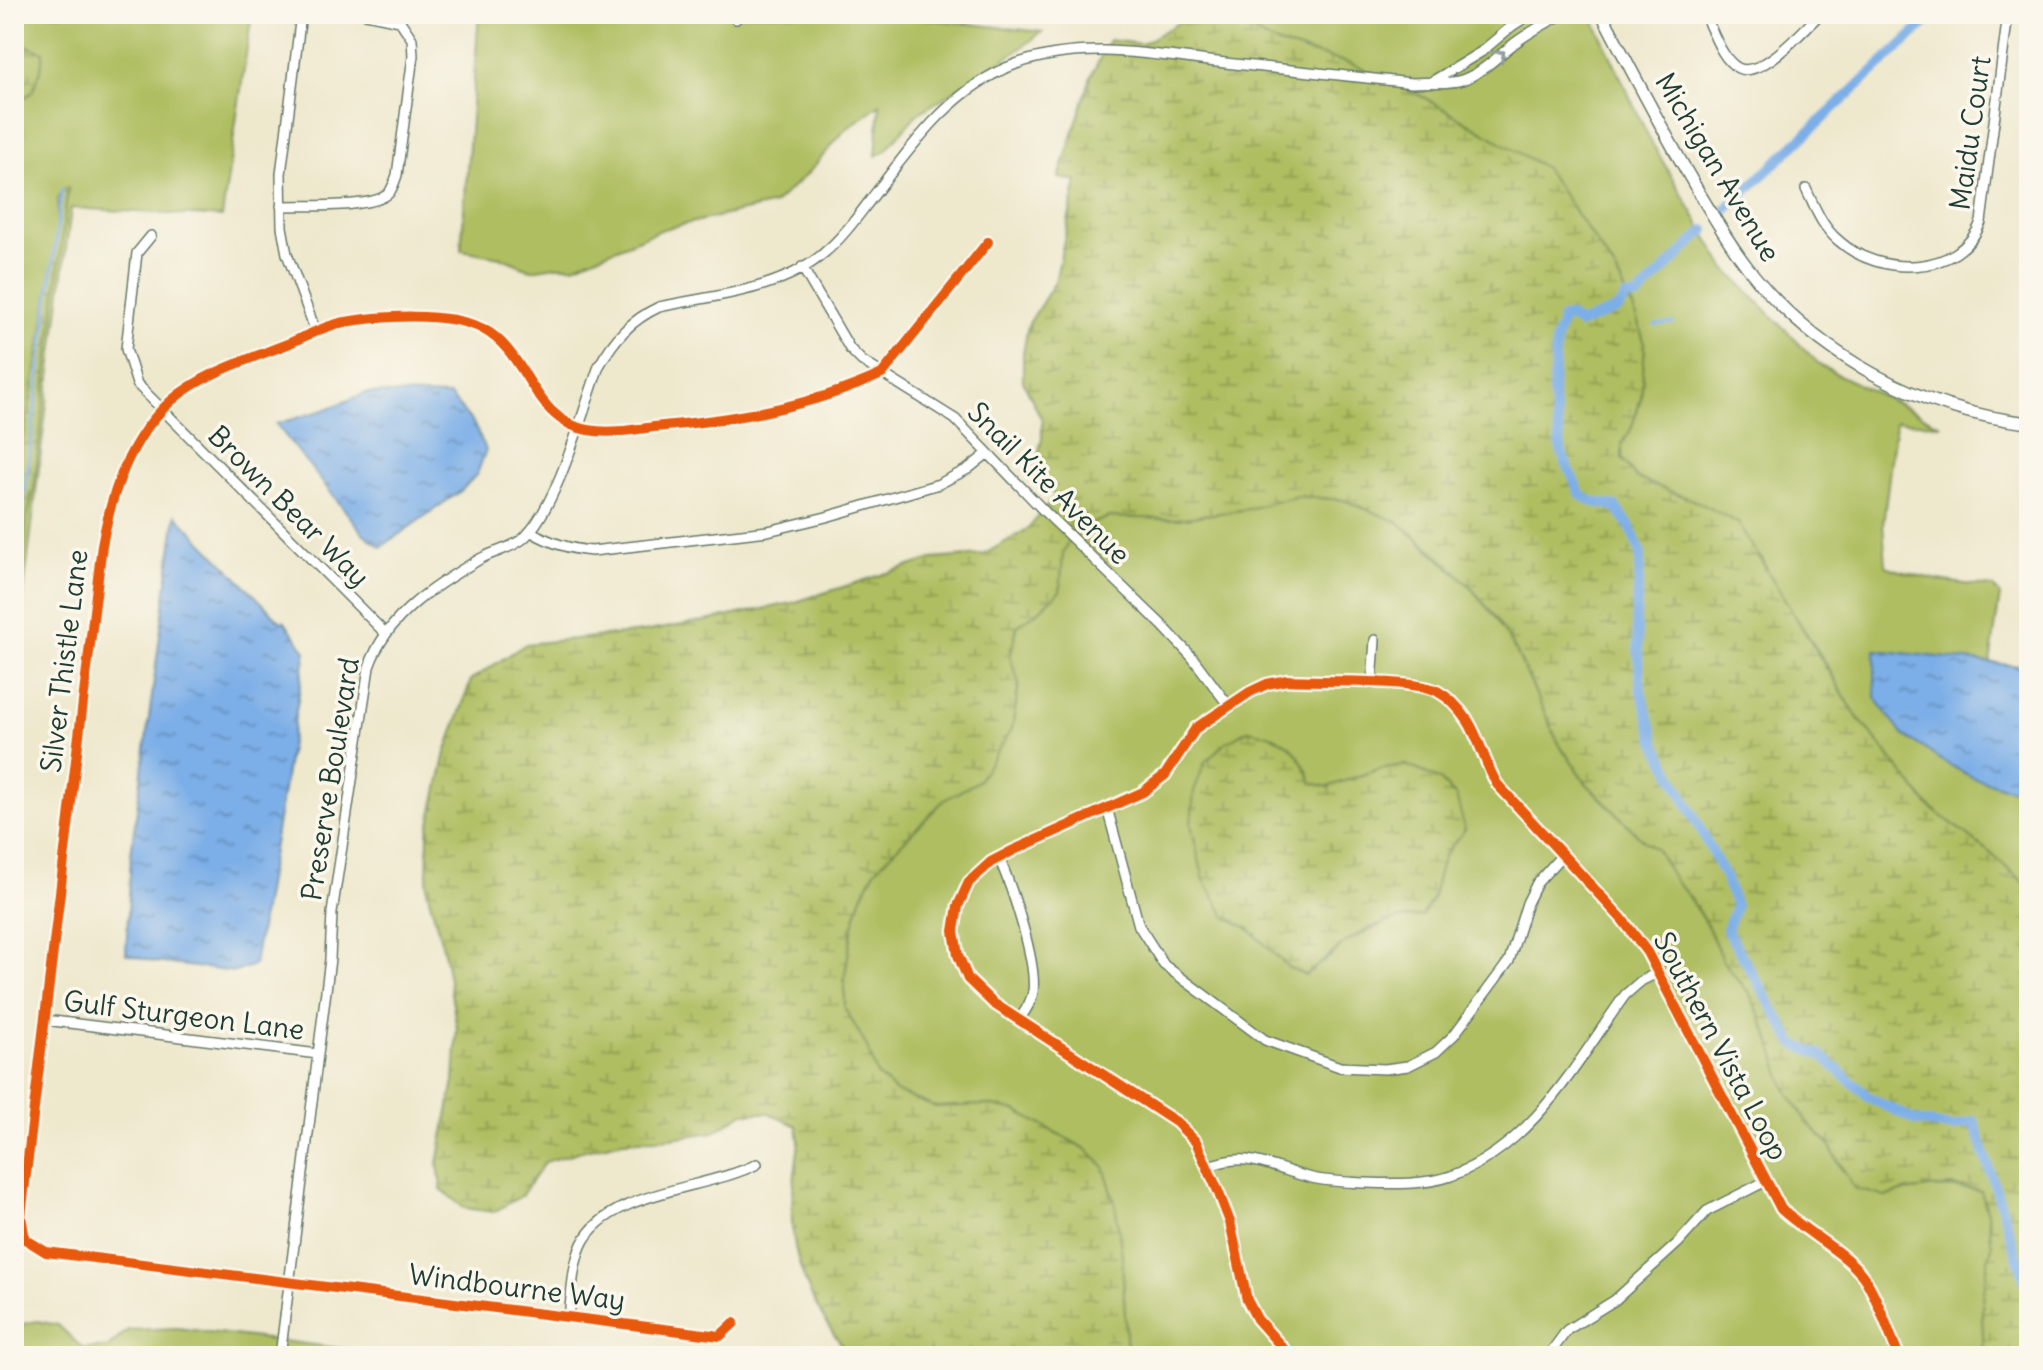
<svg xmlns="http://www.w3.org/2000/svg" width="2043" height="1370" font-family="Delius,sans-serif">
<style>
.grass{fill:#afbe60;stroke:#677e4a;stroke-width:2;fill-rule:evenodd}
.wetland{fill:url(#wetland-marsh);stroke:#677e4a;stroke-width:2}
.water{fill:url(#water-ripples);stroke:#4d768e;stroke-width:2}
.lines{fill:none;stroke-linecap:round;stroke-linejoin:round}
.stream{stroke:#7baee7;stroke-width:3}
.canal{stroke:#7baee7;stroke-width:10}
.minor-casing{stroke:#67796a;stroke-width:12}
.tertiary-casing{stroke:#67796a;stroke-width:14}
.minor{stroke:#fff;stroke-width:9}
.tertiary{stroke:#fff;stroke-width:11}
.cycleway-casing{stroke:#fbf7ec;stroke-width:15}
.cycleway{stroke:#e8590c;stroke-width:10}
.oneway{stroke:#8f9e9a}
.labels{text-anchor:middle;stroke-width:7;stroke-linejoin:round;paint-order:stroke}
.street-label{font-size:28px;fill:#1f3d34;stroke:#fbf7ec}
</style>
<defs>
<pattern id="wetland-marsh" width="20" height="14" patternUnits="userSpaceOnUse" patternTransform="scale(2)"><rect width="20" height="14" fill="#afbe60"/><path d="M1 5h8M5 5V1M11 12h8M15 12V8" fill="none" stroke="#8e9c50"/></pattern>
<pattern id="water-ripples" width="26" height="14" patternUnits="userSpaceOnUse" patternTransform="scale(2)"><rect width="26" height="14" fill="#7baee7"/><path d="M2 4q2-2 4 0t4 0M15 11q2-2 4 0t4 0" fill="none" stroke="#648fbc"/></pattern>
</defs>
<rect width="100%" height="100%" fill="#fbf7ec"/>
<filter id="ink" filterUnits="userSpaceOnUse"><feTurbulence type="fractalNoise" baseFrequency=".0125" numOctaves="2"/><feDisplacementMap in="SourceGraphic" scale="16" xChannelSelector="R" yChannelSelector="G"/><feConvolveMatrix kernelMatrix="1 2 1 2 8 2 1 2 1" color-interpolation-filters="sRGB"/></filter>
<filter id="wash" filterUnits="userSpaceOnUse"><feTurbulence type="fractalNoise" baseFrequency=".006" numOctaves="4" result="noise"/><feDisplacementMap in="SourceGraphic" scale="32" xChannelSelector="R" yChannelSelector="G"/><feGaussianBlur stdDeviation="1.8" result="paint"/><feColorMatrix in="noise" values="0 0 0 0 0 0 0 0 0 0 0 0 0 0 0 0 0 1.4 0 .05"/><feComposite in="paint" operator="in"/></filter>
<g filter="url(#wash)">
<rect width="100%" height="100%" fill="#eee8cd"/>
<!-- grass -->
<path class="grass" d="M14 14H252L222 217 71 208 14 671Z
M479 14H883L1042 32 1013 54 916 115 886 150 876 156 880 104 845 130 809 172 774 204 663 229 574 266H556L531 270 500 257 461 250Z
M1232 14H1591L1649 138 1725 268 1821 366 1941 425 1896 421 1883 524 1886 566C1921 579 1956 584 1993 587L2000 595 1990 663 1875 650V697L1902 734 1946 763 1974 778 2029 794V887L1989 852 1929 806 1855 714 1820 654 1773 583 1762 558 1660 489 1636 478 1622 458V444L1631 429 1641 398 1645 344 1633 308 1615 270 1545 169 1425 98 1352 64 1278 44 1231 21Z
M1297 496 1344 500 1398 522 1469 585 1496 618 1517 653 1558 742 1586 783 1644 841 1657 850 1708 927 1723 961 1750 994 1807 1122 1828 1143 1842 1170 1885 1197C1918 1186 1948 1185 1981 1191L1988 1213 1993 1247 1988 1260 1982 1310 1984 1356H1127L1122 1256 1115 1203 1086 1149 1016 1111 988 1105 935 1107 896 1092 877 1075 867 1047 845 1009 844 980 853 925 861 898 875 870 944 800 978 781 1012 729 1019 684 1010 657 1017 626 1040 610 1060 591 1063 553 1073 531 1109 517 1177 519 1248 509ZM1248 730 1307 770 1311 783 1328 787 1379 769 1406 765 1439 779 1465 829 1443 857 1432 899 1422 916 1396 918 1347 941 1324 962 1289 968 1248 928 1194 791C1207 756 1215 748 1248 730Z
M37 1321 58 1325 82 1348H107L128 1330 177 1328 402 1356H14V1326Z"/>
<!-- wetland -->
<path class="wetland" d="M1183 20 1230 24 1231 21 1278 44 1352 64 1425 98 1545 168 1615 270 1633 308 1645 344 1641 398 1631 429 1622 444V458L1636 478 1700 503 1738 523 1855 714 1929 806 1989 852 2029 887V1356H1984L1982 1310 1988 1260 1992 1247 1988 1213 1981 1191 1952 1186 1907 1190 1885 1197 1854 1188 1828 1143 1807 1122 1785 1087 1768 1034 1750 994 1723 961 1708 927 1689 896 1675 881 1657 850 1644 841 1586 783 1558 742 1517 653 1496 618 1469 585 1436 553 1398 522 1344 500 1297 496 1248 509 1177 519 1109 517 1073 531 1063 553 1060 591 1040 610 1017 626 1010 657 1019 683 1012 729 978 781 944 800 875 870 861 898 853 925 844 980 845 1009 867 1047 877 1075 896 1092 935 1107 988 1105 1016 1111 1086 1149 1104 1166 1115 1203 1122 1256 1127 1356H852C822 1325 799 1278 793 1235 789 1205 796 1171 799 1141L797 1126 769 1113H744L714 1132 671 1138 623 1141 585 1150 545 1162 521 1196 494 1212 464 1208 441 1189 438 1163 454 1081 457 1028 444 951 427 890 428 832 446 753 471 680 526 644 643 632 710 620 792 603 932 559 983 555 1029 528 1055 496 1035 470 1042 438V420L1023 381V353L1028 325 1055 282 1077 181 1059 178 1091 76 1109 40 1142 44Z
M14 41 43 52 41 69 36 83 32 92 22 100 14 113Z
M68 188 34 487 27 519 14 646V486L43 330 57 235 58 200 62 189Z
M1248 730C1286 737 1298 747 1312 783L1328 787 1379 769 1406 765 1439 779 1456 796 1465 829 1443 857 1432 899 1422 916C1396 918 1366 926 1345 943 1331 954 1319 965 1305 975L1289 968 1248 928 1226 917 1204 880 1197 851 1191 824 1194 791 1205 762 1225 743Z"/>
<!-- water -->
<path class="water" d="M366 393 450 396 473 423 486 450 477 474 462 490 381 547 364 534 276 424 324 410Z
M176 515 281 622 284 621 306 651 254 965 235 972 155 962 126 954 131 854Z
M1875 650 2029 667V794L1974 778 1946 763 1902 734 1875 697Z"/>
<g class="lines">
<!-- stream -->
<path class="stream" d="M1848 96 1850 98
M1655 325 1674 323
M14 581 62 189"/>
<!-- canal -->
<path class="canal" d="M1725 210 1935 14
M1705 230 1637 297H1626L1618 309 1579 324 1570 317 1563 318 1556 339 1553 394 1562 454 1581 495 1593 502 1615 506 1629 525 1641 553 1636 616 1641 690 1656 743 1725 877 1736 906 1727 930 1794 1044 1821 1055 1870 1098 1916 1121 1952 1127 1974 1121 2029 1293"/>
</g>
</g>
<g filter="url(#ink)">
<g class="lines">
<!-- minor casing -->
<g class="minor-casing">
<path id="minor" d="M301 14 281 174 282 227 287 254 316 332
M1704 14C1713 30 1721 59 1738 68 1761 80 1805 28 1820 14
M736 19 737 14
M1433 81 1481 52 1512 26 1531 14
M1806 189C1815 208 1822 227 1839 241 1879 277 1960 277 1981 222L2008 14
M281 206C304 205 374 209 389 193 392 189 395 181 397 175L413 56 412 39 400 21 366 14
M151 236 137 253 126 349 137 384 385 633
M802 267 850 349 862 361 955 419 1046 513 1162 625 1192 657 1229 706
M530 531C550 543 568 549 592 551L768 531 826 517 939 484 968 469 988 453
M1372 684 1375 640
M1107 808 1139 926 1164 965 1265 1040 1340 1067 1385 1069 1408 1066 1436 1052 1454 1035 1509 961 1527 903 1537 883 1563 854
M999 858C1012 888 1037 961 1033 992 1031 1003 1025 1011 1019 1020
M45 1020 318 1054
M1207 1167C1249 1149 1272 1169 1312 1178 1329 1182 1349 1182 1366 1183 1393 1184 1425 1185 1451 1176 1534 1145 1576 1063 1625 995L1641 981 1657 973
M569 1317C572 1294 572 1266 582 1244 608 1190 707 1190 757 1164
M734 1323 720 1336 46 1252 25 1239 21 1216 102 545C112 492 129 439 171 401 203 373 250 359 290 343 306 336 323 327 340 323 378 316 448 311 483 329 529 353 532 421 588 430 609 434 633 430 654 427 732 420 811 407 882 374L988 242
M280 1356 330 959 332 913 369 667C387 615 434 586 480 559 494 551 511 549 524 538 557 507 583 411 599 366 614 339 631 320 659 307 714 295 781 291 824 253 841 239 855 220 868 203 909 150 950 88 1016 64 1083 40 1156 55 1225 63 1288 70 1350 76 1412 83 1428 81 1447 85 1462 80 1485 72 1500 53 1519 40 1533 30 1548 22 1563 14
M1290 1356 1257 1319 1247 1300 1230 1222 1218 1191 1196 1142 1176 1122 993 1003 968 979 958 955 954 931 958 906 969 882 991 862 1014 850 1143 792 1165 775 1196 728 1250 692 1267 684 1287 680C1321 682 1410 679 1437 691 1450 698 1460 709 1468 721 1480 740 1485 764 1497 784L1622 919 1647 952 1781 1209C1805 1232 1845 1252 1863 1276 1877 1295 1889 1334 1899 1356
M1548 1356 1567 1330 1615 1300 1678 1243 1707 1211 1766 1181"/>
</g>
<!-- tertiary casing -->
<g class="tertiary-casing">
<path id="tertiary" d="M1602 14C1633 74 1664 133 1698 191 1714 217 1729 244 1748 268 1815 355 1920 411 2029 423"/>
</g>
<!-- minor -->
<use href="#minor" class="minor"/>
<!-- tertiary -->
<use href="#tertiary" class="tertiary"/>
<!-- cycleway casing -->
<g class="cycleway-casing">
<path id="cycleway" d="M734 1323 720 1336 46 1252 25 1239 21 1216 102 545C112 492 129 439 171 401 203 373 250 359 290 343 306 336 323 327 340 323 378 316 448 311 483 329 529 353 532 421 588 430 609 434 633 430 654 427 732 420 811 407 882 374L988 242
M1290 1356 1257 1319 1247 1300 1230 1222 1218 1191 1196 1142 1176 1122 993 1003 968 979 958 955 954 931 958 906 969 882 991 862 1014 850 1143 792 1165 775 1196 728 1250 692 1267 684 1287 680C1321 682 1410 679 1437 691 1450 698 1460 709 1468 721 1480 740 1485 764 1497 784L1622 919 1647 952 1781 1209C1805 1232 1845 1252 1863 1276 1877 1295 1889 1334 1899 1356"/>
</g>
<!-- cycleway -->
<use href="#cycleway" class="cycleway"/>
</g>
<!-- one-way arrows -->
<defs><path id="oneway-chevron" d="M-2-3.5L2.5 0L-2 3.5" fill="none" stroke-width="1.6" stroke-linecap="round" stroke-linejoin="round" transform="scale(2)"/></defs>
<use class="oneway" href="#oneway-chevron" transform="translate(1500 55) rotate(-40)"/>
</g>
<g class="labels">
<!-- street labels -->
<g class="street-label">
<text transform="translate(1970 133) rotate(-82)" y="10">Maidu Court</text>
<text transform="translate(1718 167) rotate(59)" y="10">Michigan Avenue</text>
<text transform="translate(1049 483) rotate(45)" y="10">Snail Kite Avenue</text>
<text transform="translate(289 506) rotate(45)" y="10">Brown Bear Way</text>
<text transform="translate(64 661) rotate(-83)" y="10">Silver Thistle Lane</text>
<text transform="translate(330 779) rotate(-81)" y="10">Preserve Boulevard</text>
<text transform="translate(184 1015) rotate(7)" y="10">Gulf Sturgeon Lane</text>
<text transform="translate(1721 1046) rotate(62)" y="10">Southern Vista Loop</text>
<text transform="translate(517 1287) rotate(7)" y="10">Windbourne Way</text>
</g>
</g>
<!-- margin -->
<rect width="2043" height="1370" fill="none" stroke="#fbf7ec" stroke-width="48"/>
</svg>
